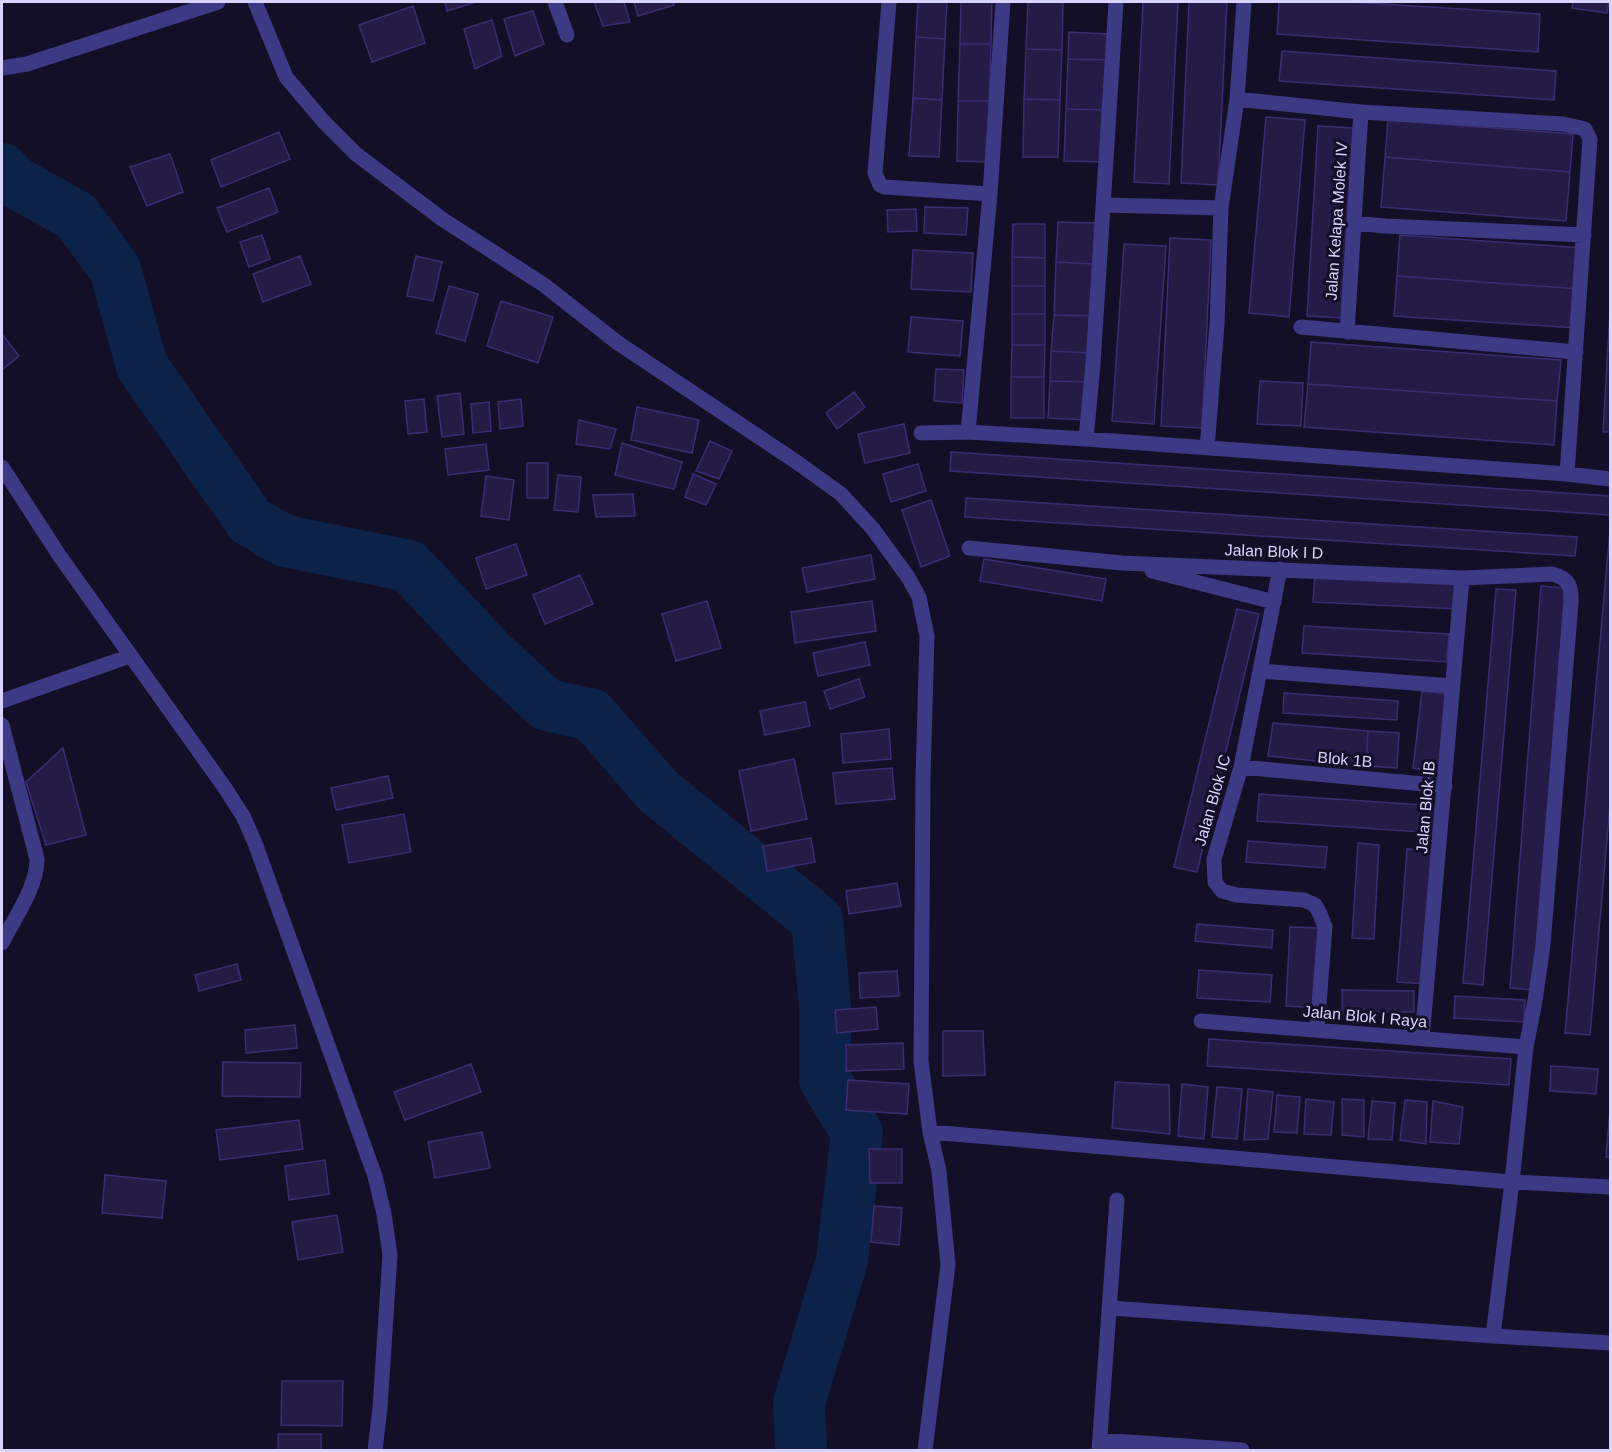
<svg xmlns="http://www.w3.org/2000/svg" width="1612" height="1452" font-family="Helvetica,sans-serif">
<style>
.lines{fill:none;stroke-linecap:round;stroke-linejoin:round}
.river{stroke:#0c2248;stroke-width:52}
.building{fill:#241b47;stroke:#3b2d73;stroke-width:1.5}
.minor{stroke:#3d3a85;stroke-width:15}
.labels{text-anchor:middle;stroke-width:6;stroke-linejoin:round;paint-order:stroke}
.street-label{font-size:16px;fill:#d9d4ff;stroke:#130f26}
</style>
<rect width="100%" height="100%" fill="#130f26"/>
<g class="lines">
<!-- river -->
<path class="river" d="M2 169 15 182 76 216 115 269 142 366 250 521 285 541 409 566 490 653 547 705 592 715 658 791 817 920 825 1006V1080L857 1133 842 1260 799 1403 801 1450"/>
</g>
<!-- building -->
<path class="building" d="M445 2H476L447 11Z
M594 2H624L630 22 603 26Z
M634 2H673L674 5 638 16Z
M918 2H947L945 39 916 37Z
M961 2H992L991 44H960Z
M1028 2H1063L1062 50 1026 49Z
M1143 2H1178L1169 184 1134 182Z
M1189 2H1227L1218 185 1181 183Z
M1279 2H1350L1540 14 1538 52 1277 34Z
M1573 2H1609L1607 13 1572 8Z
M413 6 425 43 372 62 359 25Z
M533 11 544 44 515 56 504 19Z
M492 20 502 56 475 69 464 29Z
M1069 32 1108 34V60L1068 59Z
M916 37 945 39 942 100 913 98Z
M960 44H991L989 101H958Z
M1026 49 1062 50 1060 100 1024 99Z
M1282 51 1556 71 1554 100 1279 81Z
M1068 59 1108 60 1106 110 1066 109Z
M913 98 942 100 939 157 909 156Z
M1024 99 1060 100 1058 157H1023Z
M958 101H989L987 162 957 161Z
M1066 109 1106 110 1104 162 1064 161Z
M1266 117 1305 120 1289 317 1249 313Z
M1388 120 1573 134 1570 172 1385 157Z
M1318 126 1353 128 1343 318 1307 316Z
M279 132 290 159 221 187 211 160Z
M170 154 183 192 147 206 130 167Z
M1385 157 1570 172 1566 221 1381 207Z
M269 188 278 212 227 232 217 208Z
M925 207 968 208 966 235 924 233Z
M916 209 917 231 888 232 887 210Z
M1058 222 1096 223 1094 264 1056 262Z
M1013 224H1045V258L1012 257Z
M262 235 270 259 249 267 240 242Z
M1400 235 1582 248 1579 289 1397 276Z
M1170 238 1211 240 1202 428 1161 426Z
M1124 244 1166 246 1154 424 1112 421Z
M913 250 973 253 971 292 911 289Z
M300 256 311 284 263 302 253 274Z
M416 256 442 262 433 301 407 296Z
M1012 257 1045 258V286H1012Z
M1056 262 1094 264 1091 316 1054 315Z
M1397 276 1579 289 1576 328 1394 316Z
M449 286 478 294 465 341 436 333Z
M1012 286H1045V314H1012Z
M501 301 553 317 538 363 487 346Z
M1610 311V432H1603Z
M1012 314H1045V345H1012Z
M1054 315 1091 316 1089 353 1051 351Z
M911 317 963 321 960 356 908 352Z
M2 334 19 356 2 370Z
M1311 342 1561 360 1557 401 1308 384Z
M1012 345H1045L1044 377H1011Z
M1051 351 1089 353 1088 382 1050 381Z
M936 369 964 370 962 403 934 401Z
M1011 377H1044V418H1011Z
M1050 381 1088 382 1086 420 1048 418Z
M1260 381 1303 383 1301 426 1257 424Z
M1308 384 1557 401 1554 445 1304 427Z
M854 392 865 407 837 429 826 413Z
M460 393 464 434 442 437 437 396Z
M424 399 427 432 408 434 405 401Z
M521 399 523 426 500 429 498 402Z
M489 402 491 431 473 433 471 404Z
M637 407 699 420 692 453 631 440Z
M579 420 616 429 610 449 576 444Z
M904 424 910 453 865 463 858 434Z
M710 441 732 451 719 479 696 471Z
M622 443 682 462 674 489 615 475Z
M486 444 489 470 448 475 445 449Z
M951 452 1610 496V515L950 471Z
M527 463H548V498H527Z
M918 464 926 491 891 502 883 474Z
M693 474 716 484 706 505 685 497Z
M558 475 581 477 578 512 554 510Z
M486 476 514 480 509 520 481 516Z
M633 494 635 516 596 517 593 495Z
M966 498 1577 537 1575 556 965 517Z
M931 500 950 556 921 567 902 510Z
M1610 530V804L1590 1035 1565 1033Z
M516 544 527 575 486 589 476 558Z
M871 555 875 579 807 592 802 568Z
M984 559 1106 579 1102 601 980 581Z
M580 575 593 604 545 624 533 595Z
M1315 575 1460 582 1458 609 1313 602Z
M1541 586 1565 588 1534 990 1510 988Z
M1496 589 1516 590 1483 985 1463 983Z
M707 601 721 648 676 661 662 614Z
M872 601 876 631 795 643 791 612Z
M1237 609 1259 614 1197 872 1174 867Z
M1304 626 1449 634 1447 662 1302 653Z
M865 642 870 665 818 676 813 653Z
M859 679 865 697 830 709 824 691Z
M1422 691 1448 694 1439 771 1413 768Z
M1284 693 1398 701 1397 720 1283 713Z
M805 702 810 726 765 735 760 711Z
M1273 723 1368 731 1366 766 1268 756Z
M889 729 891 759 843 763 841 734Z
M1368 731 1399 733 1397 768 1366 766Z
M63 748 86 835 46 845 26 782Z
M794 759 807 819 751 831 739 771Z
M892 768 895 799 836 804 833 773Z
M388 776 393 798 336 810 331 788Z
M1259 794 1438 806 1436 833 1257 821Z
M404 814 411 852 349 863 342 825Z
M811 838 815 862 767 871 763 846Z
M1248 841 1327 847 1325 868 1246 862Z
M1358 843 1379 845 1374 939 1352 938Z
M1407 849 1437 851 1427 984 1397 982Z
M897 883 901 906 849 914 846 891Z
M1197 924 1273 930 1272 948 1195 941Z
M1290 927 1321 928 1317 1008 1286 1006Z
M237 964 241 980 199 991 195 975Z
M1199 970 1272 975 1270 1002 1197 998Z
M897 971 899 996 860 998 859 973Z
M1342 990 1414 991V1012H1342Z
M1455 996 1525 1000 1524 1022 1454 1018Z
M876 1007 878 1029 837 1033 835 1010Z
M295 1025 297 1048 246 1053 245 1030Z
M943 1031H983L985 1075 943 1076Z
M1209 1039 1511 1059 1509 1085 1207 1066Z
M903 1043 904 1069 846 1071V1045Z
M223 1062 301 1063 300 1097 222 1096Z
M471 1064 481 1092 405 1120 394 1092Z
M1551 1066 1598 1069 1596 1094 1550 1091Z
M848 1080 909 1084 907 1114 846 1110Z
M1115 1082 1169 1085 1170 1134 1112 1128Z
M1182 1084 1208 1087 1204 1139 1178 1136Z
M1217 1087 1242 1089 1237 1139 1212 1137Z
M1248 1089 1273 1092 1268 1139 1244 1140Z
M1277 1095 1300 1097 1297 1133 1274 1132Z
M1306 1099 1334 1102 1331 1135 1304 1134Z
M1342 1099 1364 1100V1137L1342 1135Z
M1405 1100 1427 1102 1426 1144 1400 1140Z
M1372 1101 1395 1103 1392 1140 1368 1139Z
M1433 1101 1463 1107 1459 1144 1430 1142Z
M1610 1110V1157H1606Z
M299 1120 303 1149 220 1160 216 1130Z
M482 1132 490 1168 435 1178 428 1142Z
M869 1149H902V1183H870Z
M325 1160 329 1194 289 1200 285 1166Z
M105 1175 166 1181 162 1218 102 1213Z
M874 1206 902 1208 899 1245 871 1242Z
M337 1215 343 1252 298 1260 292 1222Z
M282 1381H343L342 1426 281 1425Z
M278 1434H321V1450H278Z"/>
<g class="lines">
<!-- minor -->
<path class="minor" d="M255 2 286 77 324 122 356 154 442 219 544 285 618 343 795 461 841 494 873 529 908 577 919 597 927 636 923 777 921 1061 930 1132 939 1171 948 1265 925 1450
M555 2 567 35
M889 2 875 173 880 185 885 187 990 194
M2 68 27 64 218 2
M1237 99 1361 112 1563 124 1585 129 1590 139 1567 474
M1103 205 1221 208
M1354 223 1385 226 1584 235
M1301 327 1576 352
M1347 332 1361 112
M968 432 990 194 1003 2
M921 433 968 432 1086 439 1567 474 1610 479
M1086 439 1093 364 1116 2
M1207 448 1217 325 1221 208 1237 99 1244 2
M2 467 59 555 225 788 243 816 255 843 375 1176 384 1214 390 1255 380 1408 375 1450
M969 548 1122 563 1462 578 1552 574C1569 578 1572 587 1571 603L1543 945 1535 1001 1526 1047 1512 1182 1493 1336 1610 1343
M1280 569 1241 767 1214 859 1215 882 1222 891 1237 895 1304 900 1315 905 1320 914 1325 927 1317 1030
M1152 571 1274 602
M1261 671 1452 686
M2 701 130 656
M2 725 37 859C37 888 14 918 2 943
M1241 767 1445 786
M1201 1021 1526 1047
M1422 1039 1462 578
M930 1132 1512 1182 1610 1187
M1110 1308 1493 1336
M1100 1440 1242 1450
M1099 1450 1117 1200"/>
</g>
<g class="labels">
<!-- street labels -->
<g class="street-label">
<text transform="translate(1336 221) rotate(-86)" y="6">Jalan Kelapa Molek IV</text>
<text transform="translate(1274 551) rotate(2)" y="6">Jalan Blok I D</text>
<text transform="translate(1345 759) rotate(5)" y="6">Blok 1B</text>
<text transform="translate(1212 800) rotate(-74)" y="6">Jalan Blok IC</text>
<text transform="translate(1425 807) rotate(-85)" y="6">Jalan Blok IB</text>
<text transform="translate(1365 1016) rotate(5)" y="6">Jalan Blok I Raya</text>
</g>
</g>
<!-- border -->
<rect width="1612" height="1452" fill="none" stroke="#d9d4ff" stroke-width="6"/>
</svg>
